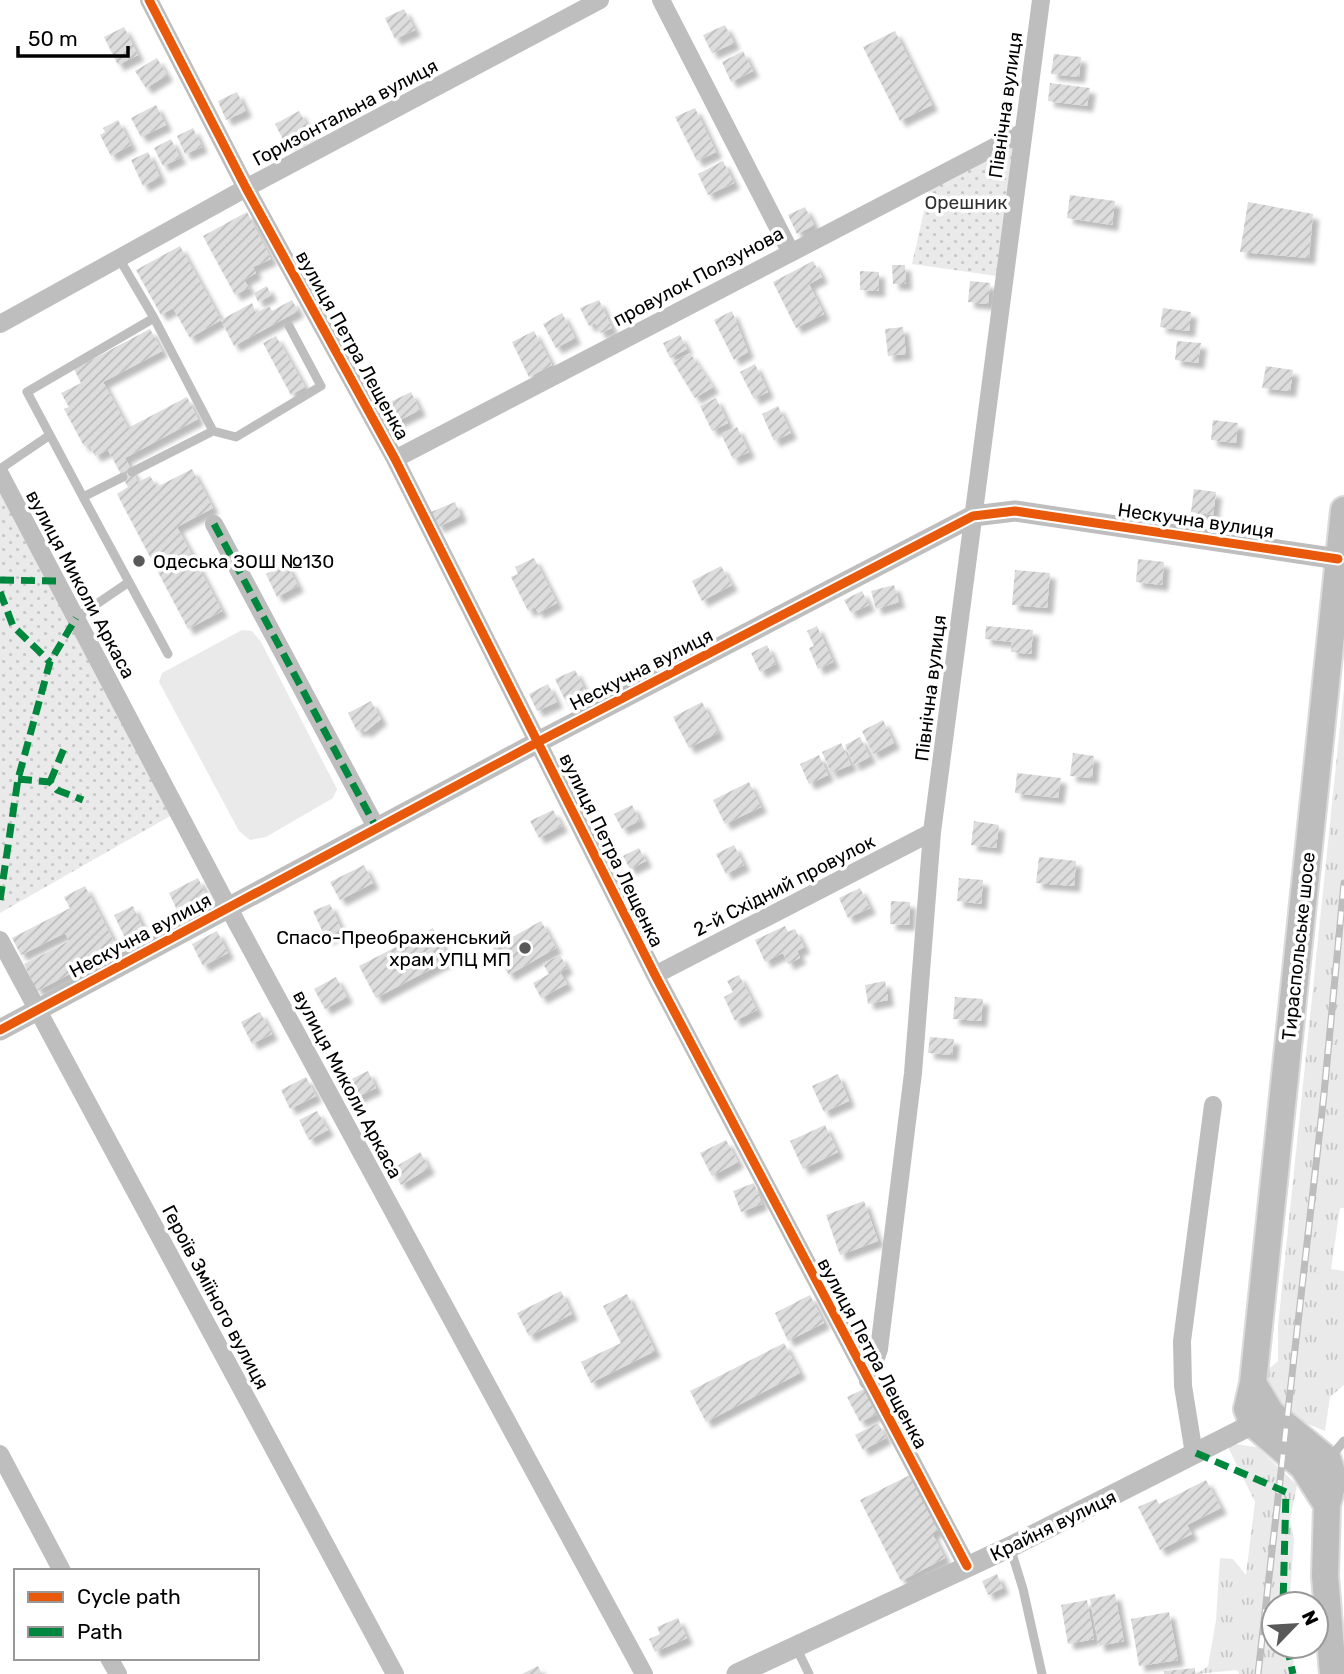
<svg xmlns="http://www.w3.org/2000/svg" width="1344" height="1674" font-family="Rubik,sans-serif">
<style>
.grass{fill:url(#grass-tufts)}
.park{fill:url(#park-dots)}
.pitch{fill:#eaeaea}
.building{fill:url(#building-hatch);filter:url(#shadow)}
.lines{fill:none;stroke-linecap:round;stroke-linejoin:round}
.primary-casing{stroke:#dbdbdb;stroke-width:30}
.service{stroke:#bebebe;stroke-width:9}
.minor{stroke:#bebebe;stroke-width:18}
.tertiary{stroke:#bebebe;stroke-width:21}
.primary{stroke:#bdbdbd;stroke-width:26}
.rail-casing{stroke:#bdbdbd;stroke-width:7}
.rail{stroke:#fff;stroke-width:4.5;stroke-dasharray:13;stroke-linecap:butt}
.quiet{stroke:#00873e;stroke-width:7;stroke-dasharray:14 7;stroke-linecap:butt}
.cycleway-casing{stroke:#fff;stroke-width:13}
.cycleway{stroke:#e8590c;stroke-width:9}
.poi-dot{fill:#595959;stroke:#fff;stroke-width:2.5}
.labels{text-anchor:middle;stroke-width:7;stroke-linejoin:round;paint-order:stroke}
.street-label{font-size:19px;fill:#000;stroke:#fff}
.park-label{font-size:19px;fill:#303030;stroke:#fff}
.poi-label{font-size:19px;fill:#000;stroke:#fff;text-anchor:start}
</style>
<defs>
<pattern id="grass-tufts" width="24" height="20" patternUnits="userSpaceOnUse" patternTransform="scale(1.75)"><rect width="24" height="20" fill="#eaeaea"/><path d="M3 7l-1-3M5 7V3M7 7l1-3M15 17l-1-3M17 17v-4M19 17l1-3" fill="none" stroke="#c7c7c7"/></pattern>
<pattern id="park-dots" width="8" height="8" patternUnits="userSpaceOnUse" patternTransform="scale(1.75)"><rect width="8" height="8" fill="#eaeaea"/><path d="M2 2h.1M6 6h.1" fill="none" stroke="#c7c7c7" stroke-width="1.8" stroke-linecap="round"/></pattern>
<pattern id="building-hatch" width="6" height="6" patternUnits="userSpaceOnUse" patternTransform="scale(1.75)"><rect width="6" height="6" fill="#ddd"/><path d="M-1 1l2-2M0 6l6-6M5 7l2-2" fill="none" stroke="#bcbcbc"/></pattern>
<filter id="shadow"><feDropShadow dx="6" dy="6" stdDeviation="2" flood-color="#0004"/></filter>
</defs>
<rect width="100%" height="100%" fill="#fff"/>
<!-- grass -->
<path class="grass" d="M1344 688V1208H1340L1331 1269 1344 1271V1385L1330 1397 1325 1431C1284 1413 1279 1417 1266 1371L1278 1361V1326Z
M1226 1443 1257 1447 1297 1485 1290 1520 1294 1539 1290 1594 1298 1604H1274V1646H1305L1294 1655 1293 1674H1239L1237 1670 1197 1674 1208 1666 1216 1620 1220 1558 1233 1559 1246 1575 1255 1502Z"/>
<!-- park -->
<path class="park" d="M1021 141 1004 277 912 264 929 189Z
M0 490 172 815 0 913Z"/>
<!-- pitch -->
<path class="pitch" d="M242 630 252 631 261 642 337 789 333 798 266 837 250 840 239 831 159 682 162 673Z"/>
<!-- building -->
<path class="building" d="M404 9 415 30 395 39 385 18Z
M725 25 734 43 712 53 703 35Z
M124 27 138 55 118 65 104 37Z
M895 31 932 105 900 121 863 47Z
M743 51 753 71 731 82 722 62Z
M1054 54 1081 57 1079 77 1051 74Z
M157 58 167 75 146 88 135 71Z
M1050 83 1090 88 1087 106 1048 101Z
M237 92 246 111 226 120 218 101Z
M156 105 166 125 141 137 131 118Z
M695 108 716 152 697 161 675 117Z
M299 111 311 132 286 145 275 124Z
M118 120 131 145 111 156 100 135 105 132 103 128Z
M193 128 202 147 185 154 177 136Z
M171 139 180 158 163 166 154 148Z
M148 152 160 177 143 186 131 160Z
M723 161 734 183 708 195 698 174Z
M1070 195 1115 201 1112 225 1067 218Z
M1248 202 1313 214 1309 258 1240 252Z
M805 207 814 225 797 234 788 215Z
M247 212 271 259 253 267 256 273 244 280 249 288 235 295 203 236Z
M180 246 221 320 190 338 173 308 161 315 136 270Z
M813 261 822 277 809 284 824 314 796 328 773 282Z
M892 265H905L906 284H893Z
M860 271 879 272V291L860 290Z
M970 281 990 283 988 304 968 302Z
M267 286 271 295 258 302 254 293Z
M292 300 298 311 234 346 221 320 252 303 256 313 269 306 272 311Z
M599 300 612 328 600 333 595 323 589 326 580 308Z
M1163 308 1191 312 1189 331 1160 327Z
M732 311 748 352 734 360 714 320Z
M562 313 575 338 556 348 543 324Z
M903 327 906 354 888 356 885 329Z
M150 329 162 351 103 382 128 428 187 397 198 419 125 458 138 482 150 476 157 487 192 469 213 508 177 527 222 611 188 629 117 494 128 487 108 450 95 456 89 444 84 446 64 409 69 407 61 393 81 383 74 369Z
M534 331 552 365 529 377 512 342Z
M680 335 687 349 670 358 663 343Z
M276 336 305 387 291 395 263 343Z
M1177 341 1201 343 1198 363 1175 360Z
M690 353 713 387 695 398 673 362Z
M755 364 768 392 754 399 740 372Z
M1266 366 1293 370 1290 391 1262 388Z
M411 392 420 410 396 422 399 429 391 434 378 408Z
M716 398 728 423 712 431 700 406Z
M778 406 791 433 774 441 762 414Z
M1213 420 1238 423 1236 443 1211 440Z
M737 427 749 452 733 459 721 434Z
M1194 489 1216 492 1213 515 1191 512Z
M455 502 461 516 438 527 431 512Z
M534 558 557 603 538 613 535 607 528 611 511 577 518 574 515 567Z
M1138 559 1164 562 1162 585 1136 582Z
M286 563 298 586 277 597 266 574Z
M721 566 732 585 702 601 692 581Z
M1015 570 1050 573 1047 608 1012 605Z
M894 585 899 602 876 609 871 591Z
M862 591 869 605 851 613 844 600Z
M817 626 833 662 818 669 809 648 814 646 807 631Z
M986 626 1033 630 1031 654 1011 652 1012 642 985 639Z
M767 645 776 664 760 672 751 653Z
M575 670 585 690 565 700 555 679Z
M548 684 557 702 537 711 529 694Z
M371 701 381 719 365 732 363 729 357 731 348 713Z
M702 702 718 733 689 748 673 717Z
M883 720 894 743 873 754 862 731Z
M860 737 870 757 854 765 845 745Z
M841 743 851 765 831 773 822 752Z
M1073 753 1094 756 1092 778 1070 776Z
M819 755 828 775 809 784 800 764Z
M1017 773 1061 778 1058 798 1015 793Z
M749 782 761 807 725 824 713 800Z
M632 805 640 821 622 829 614 814Z
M553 810 562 826 539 838 530 821Z
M974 821 999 825 996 848 971 845Z
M734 845 744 865 726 874 716 854Z
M639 848 646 861 630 869 623 856Z
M1039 857 1076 861 1074 886 1036 883Z
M364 865 373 883 340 900 330 882Z
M198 878 207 897 178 912 169 893Z
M959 878 983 880 981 904 957 901Z
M85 886 118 949 37 991 24 964 69 941 65 933 21 955 12 938 70 908 64 897Z
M860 888 870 908 848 918 839 898Z
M891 901 910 902 909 925 890 924Z
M330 904 342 931 326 939 313 911Z
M133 906 145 933 127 942 114 915Z
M541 921 556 948 509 975 493 948Z
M785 926 788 932 795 929 804 947 797 951 800 958 788 964 783 953 765 962 755 940Z
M433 928 450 959 376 998 359 966Z
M217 931 228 953 203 966 192 944Z
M560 955 567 968 560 972 567 984 541 998 533 983 549 974 543 964Z
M739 975 757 1010 735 1021 724 997 733 992 727 981Z
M336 977 347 997 325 1009 314 989Z
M885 981 888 1000 868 1004 865 985Z
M955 997 983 999 981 1021 953 1019Z
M260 1012 272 1034 252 1044 241 1022Z
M930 1037 954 1039 952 1055 928 1053Z
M368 1071 376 1088 351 1100 343 1083Z
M838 1074 849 1101 824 1112 812 1086Z
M306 1077 316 1096 290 1109 281 1090Z
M317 1111 328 1130 309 1140 299 1120Z
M825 1125 838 1152 803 1169 790 1141Z
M726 1140 738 1162 712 1176 700 1153Z
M420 1152 429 1168 401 1185 392 1169Z
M754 1183 762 1204 741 1212 733 1191Z
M864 1201 878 1241 840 1255 826 1215Z
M561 1291 572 1314 529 1336 517 1313Z
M627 1294 655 1351 591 1383 581 1362 621 1343 603 1306Z
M810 1295 824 1323 788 1341 775 1313Z
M784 1343 800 1373 706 1422 690 1391Z
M864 1389 877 1414 860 1422 847 1397Z
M878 1423 886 1438 863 1450 855 1435Z
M910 1475 938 1530 932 1533 945 1558 901 1581 860 1500Z
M1206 1480 1221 1508 1187 1525 1192 1534 1160 1550 1138 1507 1156 1499 1159 1504Z
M997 1574 1003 1588 988 1595 982 1581Z
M1115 1594 1124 1641 1099 1646 1090 1599Z
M1087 1600 1094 1639 1068 1644 1061 1605Z
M1169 1612 1178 1660 1139 1666 1131 1619Z
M678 1618 687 1638 655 1652 649 1639 660 1634 657 1627Z
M538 1666 542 1674H522Z
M1195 1668V1674H1164V1671Z"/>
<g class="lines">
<!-- primary casing -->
<g class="primary-casing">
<path id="primary" d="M1253 1383 1271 1413 1328 1460 1334 1479 1327 1505 1325 1576 1333 1674
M1327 1505 1303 1467 1253 1424 1247 1409 1253 1383 1344 510"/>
</g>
<!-- service -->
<path class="service" d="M120 260 154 318 27 392 83 497 123 477
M154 318 213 431
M0 469 50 435
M132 472 213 431 236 437 321 386 289 326
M83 497 168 654
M76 618 129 582
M1329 1459 1344 1441
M1010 1547 1023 1589 1042 1674
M796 1647 809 1674"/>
<!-- minor -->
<path class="minor" d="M149 0 246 188 395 459 655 975 967 1566
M661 0 790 251
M0 324 246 188 600 0
M395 459 1023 132
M0 474 227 905 644 1674
M214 524 377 829
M0 940 395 1674
M655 975 932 832
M868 1381 879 1349 913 1073 932 832 1041 0
M0 1454 62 1571
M1194 1454 1183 1386 1182 1341 1213 1105
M109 1658 118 1674"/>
<!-- tertiary -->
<path class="tertiary" d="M0 1030 538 742 973 516 1015 511 1338 559
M737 1674 1010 1547 1253 1424"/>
<!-- primary -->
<use href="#primary" class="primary"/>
<!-- rail casing -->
<g class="rail-casing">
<path id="rail" d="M1258 1674 1324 1094 1344 883"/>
</g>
<!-- rail -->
<use href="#rail" class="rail"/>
<!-- quiet -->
<path class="quiet" d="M214 524 377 829
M0 580 56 581
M0 592 13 626 50 662
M18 779 50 782 57 790 83 800
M50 782 65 746
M0 900 18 779 50 662 76 618
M1196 1453 1286 1492 1283 1604
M1287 1646 1293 1674"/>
<!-- cycleway casing -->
<g class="cycleway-casing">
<path id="cycleway" d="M149 0 246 188 395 459 655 975 967 1566
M0 1030 538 742 973 516 1015 511 1338 559"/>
</g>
<!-- cycleway -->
<use href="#cycleway" class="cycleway"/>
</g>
<!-- markers -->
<g class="poi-dot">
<circle cx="139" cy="561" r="7"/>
<circle cx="525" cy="948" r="7"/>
</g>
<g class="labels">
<!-- street labels -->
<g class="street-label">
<text transform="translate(1005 105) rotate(-82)" y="7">Північна вулиця</text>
<text transform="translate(345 112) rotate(-28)" y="7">Горизонтальна вулиця</text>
<text transform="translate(698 276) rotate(-28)" y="7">провулок Ползунова</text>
<text transform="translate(353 345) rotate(61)" y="7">вулиця Петра Лещенка</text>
<text transform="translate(1196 520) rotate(8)" y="7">Нескучна вулиця</text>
<text transform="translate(81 584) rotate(62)" y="7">вулиця Миколи Аркаса</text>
<text transform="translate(641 669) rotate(-27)" y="7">Нескучна вулиця</text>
<text transform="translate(930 688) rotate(-83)" y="7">Північна вулиця</text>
<text transform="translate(612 850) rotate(64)" y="7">вулиця Петра Лещенка</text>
<text transform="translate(784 885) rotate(-27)" y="7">2-й Східний провулок</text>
<text transform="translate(140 935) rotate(-28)" y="7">Нескучна вулиця</text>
<text transform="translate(1298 946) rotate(-84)" y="7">Тираспольське шосе</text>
<text transform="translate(348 1084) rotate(62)" y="7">вулиця Миколи Аркаса</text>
<text transform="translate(216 1297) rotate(62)" y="7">Героїв Зміїного вулиця</text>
<text transform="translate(873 1353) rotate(62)" y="7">вулиця Петра Лещенка</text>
<text transform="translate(1053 1525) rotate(-26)" y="7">Крайня вулиця</text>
</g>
<!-- park labels -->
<g class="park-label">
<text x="966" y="209">Орешник</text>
</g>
<!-- poi labels -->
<g class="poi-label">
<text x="153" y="568">Одеська ЗОШ №130</text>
<text x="511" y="944" text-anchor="end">Спасо-Преображенський<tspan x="511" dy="22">храм УПЦ МП</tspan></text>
</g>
</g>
<!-- legend -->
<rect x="14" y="1569" width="245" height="91" fill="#ffffff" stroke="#999999" stroke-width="2"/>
<rect x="28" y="1592" width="35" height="10" fill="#e8590c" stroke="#999999" stroke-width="2"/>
<text x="77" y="1604" font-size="21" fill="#000000">Cycle path</text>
<rect x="28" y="1627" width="35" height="10" fill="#00873e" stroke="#999999" stroke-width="2"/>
<text x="77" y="1639" font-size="21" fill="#000000">Path</text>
<!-- north arrow -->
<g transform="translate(1295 1625) rotate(65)"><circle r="33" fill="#ffffff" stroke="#999999" stroke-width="2"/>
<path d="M0-5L12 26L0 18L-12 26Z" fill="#595959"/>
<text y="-10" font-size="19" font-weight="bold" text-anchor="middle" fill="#000000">N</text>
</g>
<!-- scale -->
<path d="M18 46v10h110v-10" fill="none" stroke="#000000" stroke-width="3.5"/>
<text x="28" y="46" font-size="21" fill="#000000" stroke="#ffffff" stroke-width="5" paint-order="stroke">50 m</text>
</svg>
